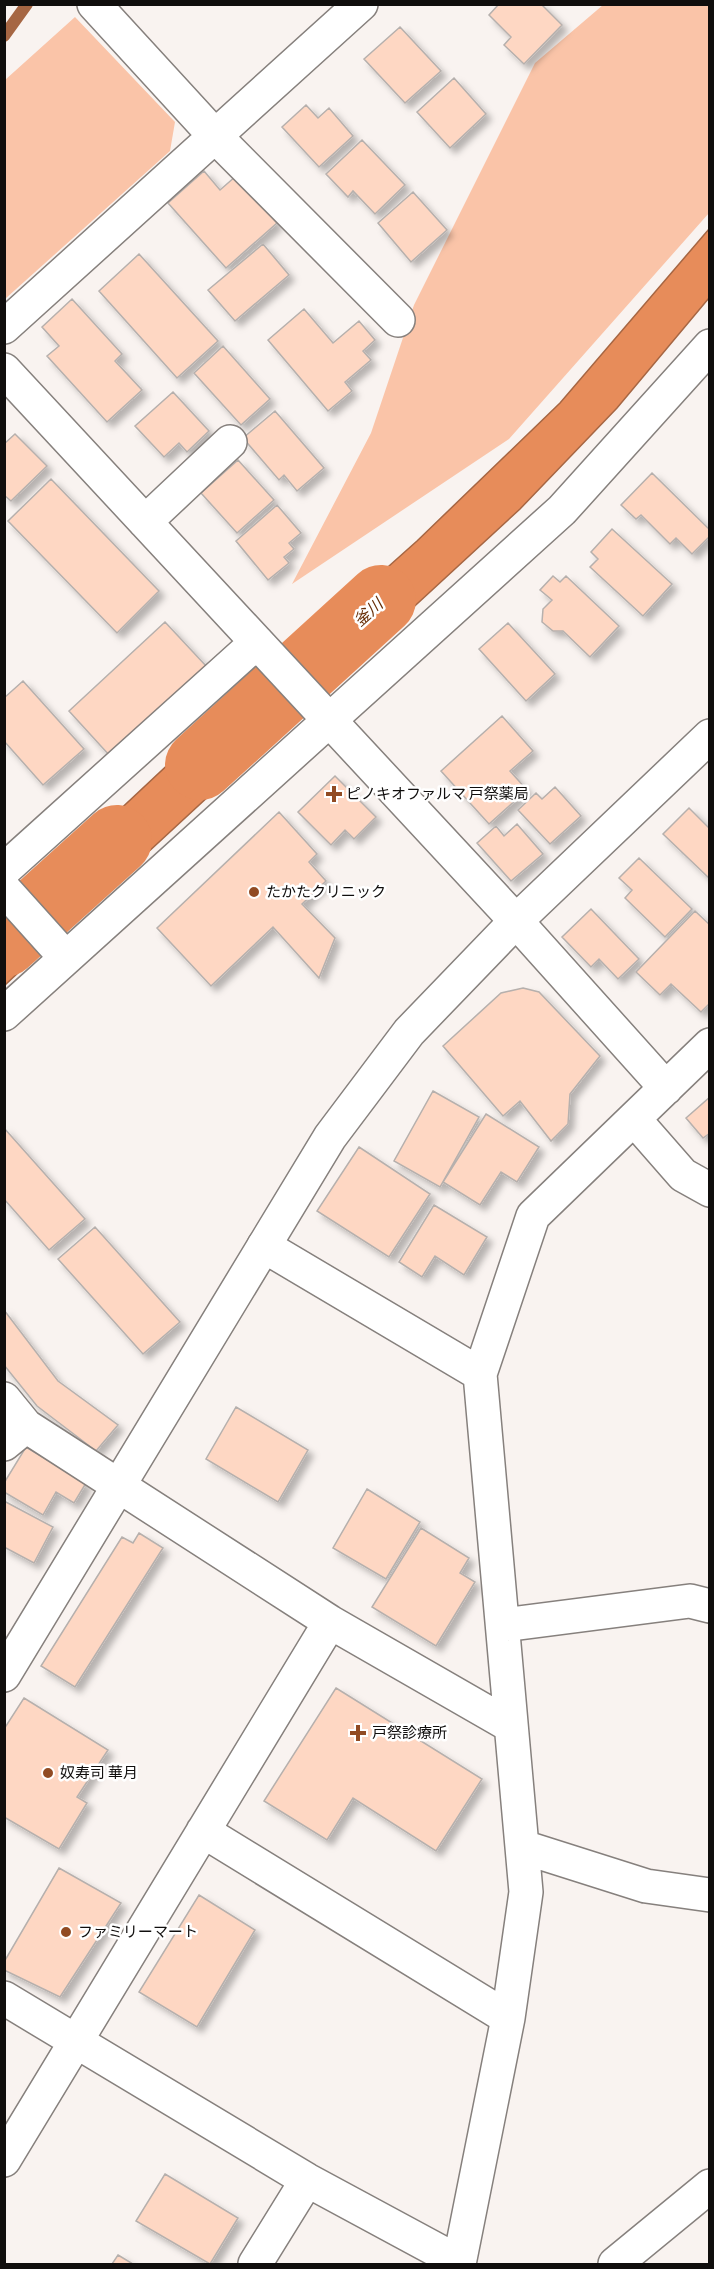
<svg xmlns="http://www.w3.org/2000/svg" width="714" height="2269" font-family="'Crimson Pro','Noto Sans JP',serif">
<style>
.green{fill:#fac4a8}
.water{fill:#e78c5a;stroke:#a66643;stroke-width:1.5}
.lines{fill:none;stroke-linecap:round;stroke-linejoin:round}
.stream{stroke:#a66643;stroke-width:12}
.river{stroke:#e78c5a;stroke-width:70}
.building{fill:#fed7c3;stroke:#b6b0ad;stroke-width:1.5;filter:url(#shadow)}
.minor-casing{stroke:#86807d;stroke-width:36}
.tertiary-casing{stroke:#86807d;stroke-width:36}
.minor{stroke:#fff;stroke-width:33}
.tertiary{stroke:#fff;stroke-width:33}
.poi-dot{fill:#914b23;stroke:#fff;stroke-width:2}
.labels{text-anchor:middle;stroke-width:5;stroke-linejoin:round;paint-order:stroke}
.poi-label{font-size:15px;fill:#100e0d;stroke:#fff;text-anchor:start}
.water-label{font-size:16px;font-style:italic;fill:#672d06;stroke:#fff}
</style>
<defs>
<filter id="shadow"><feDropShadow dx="5.5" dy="5.5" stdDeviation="3" flood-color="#0004"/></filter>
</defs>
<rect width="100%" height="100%" fill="#f9f3f0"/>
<!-- green -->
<path class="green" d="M603 5H709V213L509 439 292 584 371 433 414 305 535 63Z
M75 17 175 122 170 151 5 299V80Z"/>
<!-- water -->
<path class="water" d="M709 229V298L617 408 520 509 329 685 296 649 417 541 560 403Z
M255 683 289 722 67 927 33 891Z
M5 927 34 958 5 985Z"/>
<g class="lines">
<!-- stream -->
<path class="stream" d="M4 36 27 4"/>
<!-- river -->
<path class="river" d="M200 765 381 600
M4 942 117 840"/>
</g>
<!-- building -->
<path class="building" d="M499 4H541L562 25 524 64 504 45 511 37 489 15Z
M400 27 441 71 405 103 364 59Z
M454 78 486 114 450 148 417 112Z
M306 105 318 118 329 108 353 136 319 167 282 127Z
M362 140 405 185 375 214 353 191 348 197 326 174Z
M204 171 220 190 236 176 277 223 226 268 168 203Z
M413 192 447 230 411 262 378 223Z
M263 244 289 275 235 321 208 290Z
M139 254 218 341 177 378 99 291Z
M72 299 122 354 115 361 142 390 107 422 47 356 59 346 42 327Z
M304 309 333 343 359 321 375 340 363 351 371 360 345 382 352 391 328 411 268 340Z
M223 346 270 399 241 425 194 373Z
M173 392 209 431 187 452 179 443 164 457 135 426Z
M275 411 324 468 297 491 284 475 279 480 243 438Z
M15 434 47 466 11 501 4 495V444Z
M238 460 274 500 237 533 201 493Z
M652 473 710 530V536L692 554 676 538 670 544 641 515 636 519 621 505Z
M51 479 159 591 117 633 8 521Z
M277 505 301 533 289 543 294 549 284 557 289 563 268 580 236 541Z
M612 529 672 584 643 616 590 567 598 559 591 552Z
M553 576 560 582 566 576 619 626 590 657 563 631H553L542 622 543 609 552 600 540 590Z
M165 622 207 667 110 756 69 711Z
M508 623 555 674 526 701 479 649Z
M23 681 84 749 43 785 4 741V698Z
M502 716 533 751 510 771 527 790 489 824 441 771Z
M335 776 376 817 354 839 345 830 331 845 298 812Z
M555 787 581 816 550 844 518 810 536 793 542 799Z
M689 808 710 829V879L663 834Z
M279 812 317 854 309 862 326 881 302 904 335 938 319 978 273 927 211 986 157 928Z
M517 824 543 854 511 881 477 843 496 826 504 836Z
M639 858 692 909 665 937 625 898 632 890 619 878Z
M591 909 639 959 618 979 599 959 591 967 562 937Z
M695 911 710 925V1003L701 1012 671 984 660 995 636 972Z
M523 988 539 992 600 1056 570 1094 568 1124 551 1141 520 1101 503 1116 443 1046 501 993Z
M433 1091 479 1117 440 1187 394 1161Z
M710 1097V1133L703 1138 686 1118Z
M486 1114 539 1147 517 1182 501 1172 480 1205 443 1182Z
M4 1128 85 1219 49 1250 4 1199Z
M359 1147 430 1194 389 1257 317 1211Z
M434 1205 487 1237 464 1275 435 1256 422 1277 399 1262Z
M95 1227 180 1322 143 1354 58 1259Z
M4 1310 58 1381 118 1425 96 1451 37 1406 4 1365Z
M236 1407 308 1450 278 1502 206 1459Z
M26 1447 86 1483 74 1503 56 1492 43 1515 4 1492V1483Z
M367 1489 420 1522 386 1579 333 1548Z
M4 1501 53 1527 34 1563 4 1547Z
M421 1528 469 1558 460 1573 475 1582 436 1646 372 1607Z
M139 1533 163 1548 75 1687 41 1666 122 1537 133 1543Z
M336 1688 482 1779 436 1851 353 1798 327 1840 264 1801Z
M24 1698 108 1750 77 1797 87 1803 59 1849 4 1817V1729Z
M59 1868 121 1903 60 1997 4 1970V1962Z
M199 1895 255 1930 197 2027 139 1992Z
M165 2174 238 2218 210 2264 136 2221Z
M118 2255 133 2264H112Z"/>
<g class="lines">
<!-- minor casing -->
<g class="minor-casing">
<path id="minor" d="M94 4 215 136 398 320
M4 327 361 4
M4 370 516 921 666 1088
M145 522 230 442
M4 870 257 642
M4 889 66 958
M4 1014 562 510 710 346
M634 1119 683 1175 710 1190
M264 1246 480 1374
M4 1399 26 1426 4 1444
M26 1426 330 1622 511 1726
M503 1625 690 1601 710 1606
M203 1831 508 2018
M523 1847 646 1886 710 1895
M4 1998 307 2180 459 2262
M4 2160 330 1622
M255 2264 307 2180
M459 2264 508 2018 526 1892 480 1374 533 1216 710 1045"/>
</g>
<!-- tertiary casing -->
<g class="tertiary-casing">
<path id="tertiary" d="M4 1675 330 1137 409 1032 516 921 710 736
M615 2264 710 2186"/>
</g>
<!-- minor -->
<use href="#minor" class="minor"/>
<!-- tertiary -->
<use href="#tertiary" class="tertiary"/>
</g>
<!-- markers -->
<g class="poi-dot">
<path d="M331 785h6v6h6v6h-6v6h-6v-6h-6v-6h6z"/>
<circle cx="254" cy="892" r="6"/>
<path d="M355 1724h6v6h6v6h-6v6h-6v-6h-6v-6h6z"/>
<circle cx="48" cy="1773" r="6"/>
<circle cx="66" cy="1932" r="6"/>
</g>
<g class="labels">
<!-- poi labels -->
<g class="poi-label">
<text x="346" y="799">ピノキオファルマ 戸祭薬局</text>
<text x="266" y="897">たかたクリニック</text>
<text x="372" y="1738">戸祭診療所</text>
<text x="60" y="1778">奴寿司 華月</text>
<text x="78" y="1937">ファミリーマート</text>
</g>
<!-- water labels -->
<g class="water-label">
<text transform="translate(368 612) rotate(-42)" y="6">釜川</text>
</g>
</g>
<!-- border -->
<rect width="714" height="2269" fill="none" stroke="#100e0d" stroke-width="12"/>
</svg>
